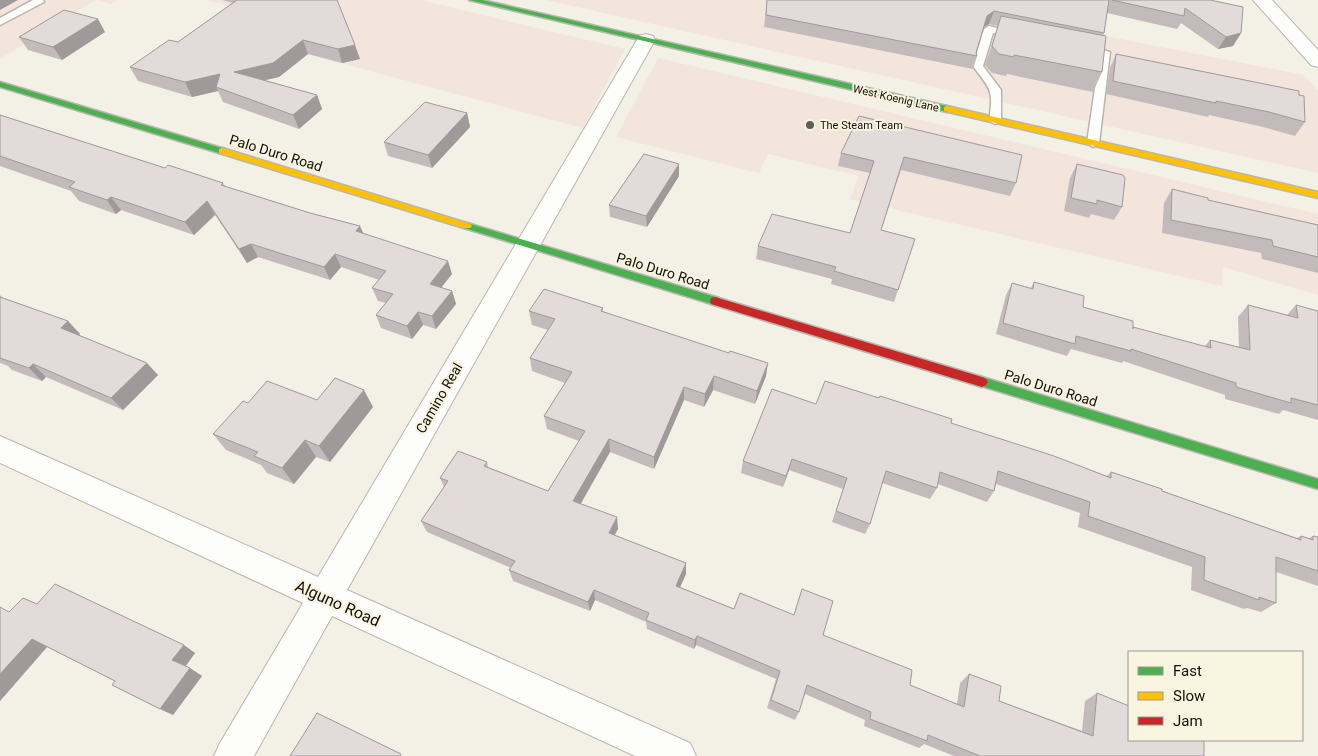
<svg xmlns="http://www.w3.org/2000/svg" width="1318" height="756" font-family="Roboto,sans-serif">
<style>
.commercial{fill:#f3e5dc}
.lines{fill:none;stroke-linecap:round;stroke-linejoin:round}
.lane-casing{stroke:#b8b6ae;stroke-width:3}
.street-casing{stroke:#b8b6ae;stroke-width:2}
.fast-casing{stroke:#b8b6ae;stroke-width:3}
.slow-casing{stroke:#b8b6ae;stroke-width:3}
.jam-casing{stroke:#b8b6ae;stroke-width:3}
.lane{fill:#fdfdfb;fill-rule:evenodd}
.street{fill:#fdfdfb;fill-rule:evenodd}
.fast{fill:#4caf50;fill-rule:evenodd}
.slow{fill:#ffc107;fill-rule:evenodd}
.jam{fill:#c62828;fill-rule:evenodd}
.wall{fill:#c3bbbb}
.shaded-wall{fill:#9f9999}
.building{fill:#e3dada;stroke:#9f9999}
.poi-dot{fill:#615e57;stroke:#f9f4e0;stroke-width:2}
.labels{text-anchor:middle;stroke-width:4;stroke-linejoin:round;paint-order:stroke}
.far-street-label{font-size:11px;fill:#12100a;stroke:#f9f4e0}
.far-poi-label{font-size:11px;fill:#12100a;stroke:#f9f4e0;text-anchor:start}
.street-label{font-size:14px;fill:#12100a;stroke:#f9f4e0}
.near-street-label{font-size:16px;fill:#12100a;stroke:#f9f4e0}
</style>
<rect width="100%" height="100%" fill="#f3f0e6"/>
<!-- commercial -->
<path class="commercial" d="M0 0H118L112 4 95 0 0 59Z
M205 0H420L625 49 583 128 277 46 304 25Z
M546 0H921L1304 75 1318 90V173Z
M658 58 1318 214V295L1223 267 1222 286 850 199 859 176 768 154 759 173 616 137Z"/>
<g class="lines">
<!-- lane casing -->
<g class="lane-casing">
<path id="lane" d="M33 0H43L44 2 0 25V18Z
M989 26 1021 34 1016 37 993 33 983 66 1001 90V121L995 124 989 121C994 90 991 90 973 66L984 29Z
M1085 45 1110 52 1099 143 1093 147 1087 143 1100 54 1081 50 1080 48Z"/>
</g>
<!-- street casing -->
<g class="street-casing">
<path id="street" d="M1253 0H1272L1318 50V67L1311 65Z
M646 34 653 36 655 40 347 590 690 743 696 756H635L332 616 254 756H214L220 743 303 603 0 463V436L318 577 637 40 639 36Z"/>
</g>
<!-- fast casing -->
<g class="fast-casing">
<path id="fast" d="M469 0H482L947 106 951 109 947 112Z
M0 82 225 149 226 151 225 153H219L0 87Z
M467 223 719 298 720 301 715 305 464 228 462 226Z
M982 377 1318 479V489L978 385 976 382 978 379Z"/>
</g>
<!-- slow casing -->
<g class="slow-casing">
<path id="slow" d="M947 106 1318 192V198L944 111V107Z
M222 148 470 224 472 226 470 228H464L219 153V149Z"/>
</g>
<!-- jam casing -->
<g class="jam-casing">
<path id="jam" d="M715 297 982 377 986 379 988 382 986 385 982 387 711 304 710 301 711 298Z"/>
</g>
<!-- lane -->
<use href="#lane" class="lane"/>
<!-- street -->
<use href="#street" class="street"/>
<!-- fast -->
<use href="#fast" class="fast"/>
<!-- slow -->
<use href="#slow" class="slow"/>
<!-- jam -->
<use href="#jam" class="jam"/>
</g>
<!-- wall -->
<path class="wall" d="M222 0H337L360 59 342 63 308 54 279 77 264 80 317 95 322 109 299 129 223 102 218 91 192 97 138 81 130 67 178 42 233 3Z
M767 0H1210L1241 33 1233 46 1218 49 1181 23 1177 29 1107 13 1104 33 1103 36 1102 72 1093 92 1007 74 1006 76 992 73 985 65 998 26 989 24 983 28 976 53 977 56 973 69 764 27Z
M105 32 62 60 28 50 19 37Z
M1116 54 1299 95 1305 122 1295 136 1259 126 1209 115 1208 117 1106 94 1110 68Z
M467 113 470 127 432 168 388 156 384 142Z
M0 115 165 168 223 183 225 186 310 213 360 226 363 233 452 274 441 287 452 291 456 304 436 329 423 325 412 339 381 328 376 315 386 303 378 301 372 288 379 280 341 267 330 280 258 257 247 263 215 215 194 235 121 210 116 214 79 201 71 191 0 166Z
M859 116 1016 183 1010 196 901 170 881 230 915 239 894 302 831 284 832 279 756 259 758 246 850 233 870 173 838 166 841 153Z
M1077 164 1122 207 1114 220 1091 214 1089 218 1064 211 1070 178Z
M679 176 647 227 610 217 609 205Z
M1172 189 1208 200 1318 225V273L1262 259 1261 253 1162 233 1164 203Z
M1034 282 1083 307 1133 328 1204 347 1210 340 1239 347 1238 317 1248 305 1287 315 1296 305 1318 311V420L1283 410 1279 414 1225 399V395L1123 361 1122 363 1071 349 1067 356 996 334 1006 295 1012 283 1031 288Z
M0 295 3 298 68 321 80 334 79 335 158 375 123 410 46 377 42 381 12 370 8 366 0 363Z
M603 308V312L766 376 755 404 713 390 704 407 684 400 654 469 610 452 581 504 618 529 614 535 686 574 680 587 734 609 794 615 802 589 823 635 910 685 957 704 960 683 969 674 999 701 1082 731 1085 701 1097 693 1204 756H954L924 744 919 748 864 726 865 720 805 694 799 712 795 720 767 708 776 679 696 645 694 649 647 629 646 622 595 600 590 611 513 581 509 570 511 568 427 532 421 521 444 487 440 478 487 462 488 467 548 491 579 441 547 429 544 416 565 383 532 371 530 358 548 330 532 325 529 311Z
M317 400 373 407 330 462 316 457 294 484 267 473 261 465 226 450 213 434 248 403Z
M816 404 951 423 1107 476 1111 472 1162 491 1297 538 1301 536 1309 538 1313 536 1318 537V586L1276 572V603L1261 612 1247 608 1244 609 1191 590 1192 567 1078 527 1080 513 996 484 994 491 987 502 938 484 937 488 930 499 882 483 870 524 865 534 832 522 843 489 789 470 783 487 741 473 743 461Z
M37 604 195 653 186 666 202 676 173 715 112 685 115 681 47 647 0 701 9 612Z"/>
<!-- shaded-wall -->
<path class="shaded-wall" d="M0 0H18L0 10Z
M994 11 989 24 982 28 987 16Z
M98 19 105 32 62 60 53 47Z
M1241 33 1233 46 1218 49 1226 37Z
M303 40 308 54 279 77 240 86 234 72Z
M355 45 360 59 342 63 338 49Z
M220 74 216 87 218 91 192 97 185 82Z
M317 95 322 109 299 129 293 115Z
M467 113 470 127 432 168 428 155Z
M679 164V176L647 227 646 216Z
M111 197 121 210 116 214 107 200Z
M207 201 215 215 194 235 185 222Z
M360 226 366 240 356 231Z
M251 244 258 257 247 263 239 249Z
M335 254 341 267 330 280 324 267Z
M448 261 452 274 434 297 430 284Z
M452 291 456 304 436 329 432 316Z
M418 312 423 325 412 339 407 326Z
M68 321 80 334 73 341 61 328Z
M147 363 158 375 123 410 111 398Z
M768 363 766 376 755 404 757 391Z
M33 364 46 377 42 381 29 368Z
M714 376 713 390 704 407 705 394Z
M684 387V400L654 469V457Z
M364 390 373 407 330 462 319 446Z
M609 439 610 452 575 513 573 501Z
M305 440 316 457 294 484 282 468Z
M792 459 789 470 783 487 786 476Z
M617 517 618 529 610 544 609 533Z
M686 563V574L676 596V586Z
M594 590 595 600 590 611 588 602Z
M697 636 696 645 694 649 695 640Z
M32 639 47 647 0 701V674Z
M184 645 195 653 184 668 172 660Z
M190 668 202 676 173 715 160 709Z"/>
<!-- building -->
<path class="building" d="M237 0H337L355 45 338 49 303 40 273 63 234 72 317 95 293 115 216 87 220 74 185 82 130 67 169 40 178 42Z
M767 0H1109L1104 33 994 11 987 16 976 53 977 56 766 15Z
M1112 0H1210L1243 7 1241 33 1226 37 1185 8 1184 16Z
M64 10 98 19 53 47 19 37Z
M1001 16 1106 36 1102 72 1014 55V57L999 54 992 46Z
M1116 54 1299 91V95L1304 96 1305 122 1269 112 1216 101V103L1113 81Z
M425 102 467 113 428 155 384 142Z
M0 115 165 168 168 165 223 183 221 185 310 213 360 226 356 231 448 261 430 284 452 291 432 316 418 312 407 326 376 315 393 294 372 288 386 271 335 254 324 267 251 244 239 249 207 201 185 222 111 197 107 200 69 187 75 182 0 156Z
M859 116 1022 155 1016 183 904 157 881 230 915 239 898 290 834 271 836 267 758 246 772 214 850 233 874 161 841 153Z
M644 154 679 164 646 216 609 205Z
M1077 164 1123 175 1125 178 1122 207 1097 200V204L1071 198Z
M1172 189 1208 198V200L1318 225V257L1273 246 1272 240 1171 220Z
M1034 282 1084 296 1083 307 1133 321V329V327L1211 348 1210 340 1250 350 1248 305 1298 318 1296 305 1318 311V405L1291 398V403L1236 387V383L1131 349V351L1076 336 1075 344 1003 323 1012 283 1033 289Z
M544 289 603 308 601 311 729 353 730 351 768 363 757 391 714 376 705 394 684 387 654 457 609 439 573 501 617 517 609 533 686 563 676 586 734 609 740 593 794 615 802 589 833 601 823 635 912 670 910 685 964 707 969 674 1001 686 999 701 1093 736 1097 693 1129 706V740H1204V756H980L928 735 927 741 870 719 871 712 807 685 799 712 771 700 780 671 697 636 695 640 646 620 649 613 594 590 588 602 509 570 515 561 421 521 448 481 440 478 458 451 487 462 484 466 548 491 585 431 544 416 572 372 530 358 555 319 529 311Z
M0 297 68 321 61 328 147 363 111 398 33 364 29 368 0 358Z
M335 378 364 390 319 446 305 440 282 468 254 456 258 452 213 434 243 401 248 403 267 381 317 400Z
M825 381 879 398 880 396 952 419 951 423 1054 456 1111 478V472L1162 489V491L1301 540V536L1313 540V536L1318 537V571L1276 557V603L1259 597V600L1204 580 1205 557 1088 516 1090 502 998 471 994 491 940 472 937 488 886 471 870 524 836 511 847 478 792 459 786 476 743 461 772 389 816 404Z
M55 584 184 645 172 660 190 668 160 709 112 685 115 681 32 639 0 674V607L9 612 23 598 37 604Z
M317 713 401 754 400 756H290Z"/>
<!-- markers -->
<circle class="poi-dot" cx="810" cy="125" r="5"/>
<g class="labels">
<!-- far-street labels -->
<g class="far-street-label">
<text transform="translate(896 98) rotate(13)" y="4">West Koenig Lane</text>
</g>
<!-- far-poi labels -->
<g class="far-poi-label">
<text x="820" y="129">The Steam Team</text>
</g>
<!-- street labels -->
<g class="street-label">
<text transform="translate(276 153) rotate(17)" y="5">Palo Duro Road</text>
<text transform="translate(663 271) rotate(17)" y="5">Palo Duro Road</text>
<text transform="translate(1051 388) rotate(17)" y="5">Palo Duro Road</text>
<text transform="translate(439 398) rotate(-60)" y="5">Camino Real</text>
</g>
<!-- near-street labels -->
<g class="near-street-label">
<text transform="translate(338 603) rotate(24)" y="6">Alguno Road</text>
</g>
</g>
<!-- legend -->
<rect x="1128" y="651" width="175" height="90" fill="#f9f4e0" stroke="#9d998a"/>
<rect x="1138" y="667" width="25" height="8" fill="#4caf50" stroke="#9d998a"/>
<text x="1173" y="676" font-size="15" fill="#12100a">Fast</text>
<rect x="1138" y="692" width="25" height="8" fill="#ffc107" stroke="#9d998a"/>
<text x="1173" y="701" font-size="15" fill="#12100a">Slow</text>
<rect x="1138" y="717" width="25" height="8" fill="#c62828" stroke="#9d998a"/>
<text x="1173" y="726" font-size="15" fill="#12100a">Jam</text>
</svg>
